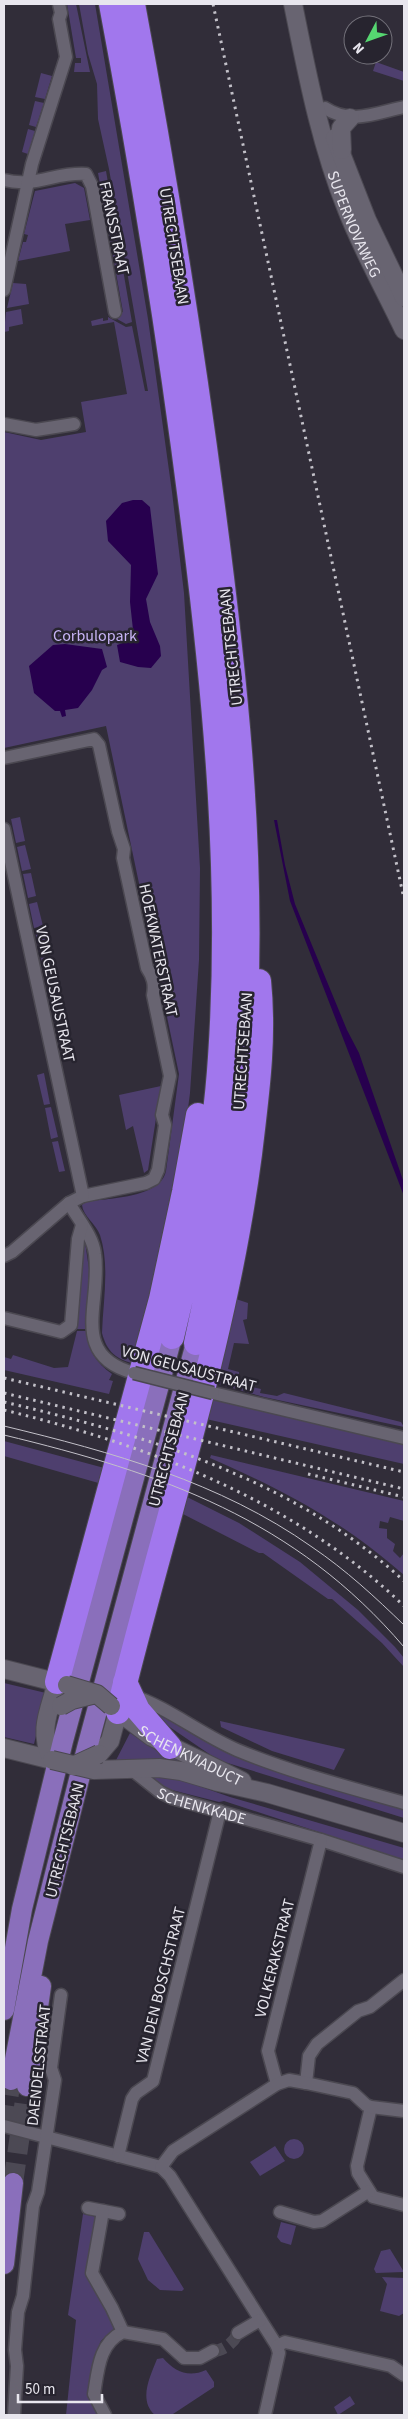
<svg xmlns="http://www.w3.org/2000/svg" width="408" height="2419" font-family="'Source Sans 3',sans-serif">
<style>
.green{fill:#4e3f6e}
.water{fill:#27004e}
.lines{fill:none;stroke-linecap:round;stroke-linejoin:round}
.minor-tunnel{stroke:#4c4954;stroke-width:12;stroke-dasharray:12 6;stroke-linecap:butt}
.primary-tunnel{stroke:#4c4954;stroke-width:20;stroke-dasharray:20 10;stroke-linecap:butt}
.minor-casing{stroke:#4b4851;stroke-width:15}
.secondary-casing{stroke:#4b4851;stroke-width:20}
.primary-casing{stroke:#4b4851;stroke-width:22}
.motorway-casing{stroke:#4b4851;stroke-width:26}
.minor{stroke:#686471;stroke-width:12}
.secondary{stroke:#686471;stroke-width:18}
.primary{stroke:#8a6fbb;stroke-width:20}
.motorway{stroke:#a177ed;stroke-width:24}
.tram{stroke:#c2c0c8;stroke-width:1}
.rail{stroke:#c2c0c8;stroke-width:3;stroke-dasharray:2.5 5;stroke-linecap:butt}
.minor-bridge-casing{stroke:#4b4851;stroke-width:15;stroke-linecap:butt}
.secondary-bridge-casing{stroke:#4b4851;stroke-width:20;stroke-linecap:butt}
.minor-bridge{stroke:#686471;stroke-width:12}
.secondary-bridge{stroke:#686471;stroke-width:18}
.labels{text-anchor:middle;stroke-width:5;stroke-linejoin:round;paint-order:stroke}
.street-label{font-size:16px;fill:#e8e6ee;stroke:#27242f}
.park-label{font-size:16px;fill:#c8b4f6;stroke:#27242f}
</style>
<rect width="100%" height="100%" fill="#312d39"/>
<!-- green -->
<path class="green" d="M67 4H76L90 72H74L75 63H81V58H76Z
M79 4H95L148 319 172 492 184 593 200 868 199 960 190 1093 184 1140 135 1364C116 1359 107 1352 102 1333 103 1301 110 1266 100 1235 96 1224 83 1216 82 1205L85 1202C106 1198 160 1199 166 1171L179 1074 106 726 4 748V432L41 440 86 432 81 402 127 394 114 322 92 326 91 321 103 318V321L108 320V317L126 327 132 326 145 391H148L109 169 98 119 97 84 88 54Z
M376 62 404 72V81L373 71Z
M41 73 52 76 45 99 35 97Z
M35 101 44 103 36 127 29 125Z
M28 129 35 131 28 154 22 152Z
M106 171 132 322 126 324 110 315 123 312 98 173Z
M75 183 84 188 90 220 65 224 70 251 18 261 23 242H26L28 235 24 234 35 191Z
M13 283 26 284 29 304 7 308Z
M21 309 23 324 9 327V331L4 332 6 312Z
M20 817 25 841 16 843 11 819Z
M25 845 31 869 22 871 17 847Z
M31 873 36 896 28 898 23 874Z
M37 902 43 926 34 928 29 904Z
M43 929 48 953 40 954 35 931Z
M49 957 54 980 46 982 41 958Z
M44 1073 50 1104 44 1105 37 1075Z
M161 1086 148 1170 144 1173 133 1126 126 1130 119 1095Z
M51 1107 58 1137 51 1139 45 1108Z
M58 1141 65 1171 59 1172 52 1142Z
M83 1242H85L89 1269 86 1329H77Z
M236 1299 248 1303 247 1319 243 1320 249 1344 234 1343 228 1369 239 1372V1384L261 1389 260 1393 277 1396 284 1393 401 1422 404 1427 264 1397 215 1383Z
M77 1331H86C88 1350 96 1363 112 1374L109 1380 113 1381 109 1394 4 1370V1357L11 1359 13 1355 54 1368 68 1367Z
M211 1398 404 1441V1464L206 1419Z
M4 1441 108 1469 109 1486 4 1456Z
M211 1455 404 1501V1521L390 1517 388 1523 380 1521 379 1528 387 1529V1538L395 1544 393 1551 400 1558 404 1553V1575C342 1521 286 1491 210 1458Z
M185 1496 239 1523 300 1562 358 1610 395 1647 404 1658V1667L382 1643 332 1599H328L263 1553H259L181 1513Z
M4 1683 46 1693 34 1744 4 1737Z
M143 1706 208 1742 237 1755 404 1807V1818L218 1760 155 1717Z
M220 1721 345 1749 334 1770 272 1751 221 1727Z
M130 1733 158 1751 202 1770 113 1766Z
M162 1773 230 1797 404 1848V1860L224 1801 219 1802 164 1788 147 1776Z
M284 2149a10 10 0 1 1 20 0a10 10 0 1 1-20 0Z
M275 2146 285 2161 260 2176 250 2162Z
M83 2214 97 2217 88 2276C93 2293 116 2308 114 2327 113 2334 105 2336 101 2341 98 2345 91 2380 91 2386 92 2395 97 2406 100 2415H66L76 2320 68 2315Z
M281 2222 296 2226 291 2245 281 2242 277 2237Z
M144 2232H149L184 2289 182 2291 160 2290 148 2280 138 2259Z
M390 2249 404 2272 376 2273 374 2269 381 2251Z
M382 2277 404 2278V2313L399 2316 380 2311 387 2284Z
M163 2358C175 2372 189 2378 206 2370L214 2382V2387L173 2414 155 2415C138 2400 150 2377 157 2359Z
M350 2396 355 2404 338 2415 334 2407Z"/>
<!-- water -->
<path class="water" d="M133 500H142L150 507 158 574 146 599 150 622 160 646 161 656 151 668 138 667 120 662 117 645 134 639 130 602 131 565 108 541 106 521 122 503Z
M65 644 102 649 107 667 102 670 92 690 78 708 65 710 66 716 62 717 60 711H55L34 693 29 666 53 645Z
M274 820H277L285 865 295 904 347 1030 359 1053 404 1183V1196L290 901Z"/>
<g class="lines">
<!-- minor-tunnel -->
<path class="minor-tunnel" d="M213 2351C223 2351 234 2343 238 2333"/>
<!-- primary-tunnel -->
<path class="primary-tunnel" d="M4 2125 11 2080
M13 2183 27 2086"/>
<!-- minor casing -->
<g class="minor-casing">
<g id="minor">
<path d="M325 108C351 125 376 113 404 107"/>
<path d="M4 180C35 188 55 172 86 174L92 186 115 312"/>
<path d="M4 290 32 164 66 57 59 19 61 13 59 4"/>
<path d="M4 424 36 430 74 424"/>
<path d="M4 758 94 739 99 745 118 831 124 849 123 858 147 968C153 977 155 984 153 995L170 1076 162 1115 165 1125 158 1170 154 1179 146 1183 83 1196 69 1203 12 1252 4 1256"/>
<path d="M4 829 83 1196"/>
<path d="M69 1203C78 1219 93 1236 95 1254 102 1303 68 1355 134 1373"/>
<path d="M4 1318 61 1332 71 1325 78 1239 82 1225"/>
<path d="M213 1393 404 1438"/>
<path d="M131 1695C169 1708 200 1734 237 1750 290 1772 348 1787 404 1803"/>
<path id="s1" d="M131 1769 160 1792 172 1798 321 1840 404 1867"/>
<path d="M306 2083 309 2056 317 2044 358 2011 370 2007 404 1980"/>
<path d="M277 2084 268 2051 321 1840"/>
<path d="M371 2107 357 2166 358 2173 373 2197 404 2205"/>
<path d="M4 2126 161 2167"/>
<path d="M118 2156 132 2099 136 2093 153 2081 220 1811"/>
<path d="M161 2167 170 2176 277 2346 279 2353 265 2415"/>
<path d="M161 2167 173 2151 277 2084 289 2080 306 2083 353 2093 366 2105 371 2107 404 2111"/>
<path d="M88 2208 119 2214"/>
<path d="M103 2211 92 2273 112 2308 123 2332"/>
<path d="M280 2212 314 2222 322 2221 369 2191"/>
<path d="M238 2333 260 2320"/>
<path d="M277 2346 285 2342 391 2366 404 2375"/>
<path d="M14 2415 17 2366 15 2350 18 2312 23 2296 33 2206 38 2192 55 2080 51 2068 61 1995"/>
<path d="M105 2415 94 2394C98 2370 99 2343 123 2332L163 2339 184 2358H200L213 2351"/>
</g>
</g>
<!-- secondary casing -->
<g class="secondary-casing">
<g id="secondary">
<path id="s2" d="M293 4C307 73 320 143 347 210 363 251 385 290 404 330"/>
<path d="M335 138 367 220 404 297"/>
<path d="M342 150 341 128 350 118"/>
<path d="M4 1669 67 1685"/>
<path id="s3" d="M111 1706 152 1737 242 1781"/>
<path d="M4 1748 52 1760"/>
<path d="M99 1754 110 1741 118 1712"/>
<path d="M52 1760C38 1730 49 1712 57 1682"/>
<path d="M94 1770 159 1768 181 1771 218 1782 267 1793 404 1833"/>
</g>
</g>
<!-- primary casing -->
<g class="primary-casing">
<path id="primary" d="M4 2010 22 1909 63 1741 172 1337
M11 2080 38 1941 87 1748 196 1343
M27 2086 41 1986
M4 2264 13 2183"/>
</g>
<!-- motorway casing -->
<g class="motorway-casing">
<path id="motorway" d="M111 4C144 179 172 355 194 531 216 706 232 881 220 1057 214 1151 194 1245 172 1337
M133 4C164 171 191 338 213 507 235 673 253 840 246 1008 242 1122 220 1233 196 1343
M57 1682 161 1299 184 1192 198 1115
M125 1682 138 1710 170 1747
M118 1712C163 1526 225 1345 250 1154 257 1095 265 1040 259 981"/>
</g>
<!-- minor -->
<use href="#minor" class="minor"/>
<!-- secondary -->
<use href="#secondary" class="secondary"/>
<!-- primary -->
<use href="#primary" class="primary"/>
<!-- motorway -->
<use href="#motorway" class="motorway"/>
<!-- tram -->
<path class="tram" d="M4 1426C112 1452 220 1482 312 1547 346 1570 375 1597 404 1625
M4 1435C162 1473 295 1519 404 1647"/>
<!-- rail -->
<path class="rail" d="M213 4 404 899
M4 1378 404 1472
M4 1393 404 1489
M4 1402C148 1436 292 1478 404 1581
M4 1410C150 1446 294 1500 404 1606
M308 1474 404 1497"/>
<!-- minor-bridge casing -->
<g class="minor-bridge-casing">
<path id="minor-bridge" d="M134 1373 213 1393"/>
</g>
<!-- secondary-bridge casing -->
<g class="secondary-bridge-casing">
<path id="secondary-bridge" d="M67 1685 97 1694 111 1706
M61 1706 72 1700 96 1694
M52 1760 94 1770
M73 1766 99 1754"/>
</g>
<!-- minor-bridge -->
<use href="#minor-bridge" class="minor-bridge"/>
<!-- secondary-bridge -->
<use href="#secondary-bridge" class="secondary-bridge"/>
</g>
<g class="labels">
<!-- street labels -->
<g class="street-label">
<text dy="6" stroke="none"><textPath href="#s2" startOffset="229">SUPERNOVAWEG</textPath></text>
<text transform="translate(115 228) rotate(78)" y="6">FRANSSTRAAT</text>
<text transform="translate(175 246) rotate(81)" y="6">UTRECHTSEBAAN</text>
<text transform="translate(230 647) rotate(-96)" y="6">UTRECHTSEBAAN</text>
<text transform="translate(159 950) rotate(78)" y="6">HOEKWATERSTRAAT</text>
<text transform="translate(56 994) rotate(78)" y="6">VON GEUSAUSTRAAT</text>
<text transform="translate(242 1051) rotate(-86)" y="6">UTRECHTSEBAAN</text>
<text transform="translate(189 1368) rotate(15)" y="6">VON GEUSAUSTRAAT</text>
<text transform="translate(168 1449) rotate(-75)" y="6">UTRECHTSEBAAN</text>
<text dy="6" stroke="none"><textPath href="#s3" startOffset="94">SCHENKVIADUCT</textPath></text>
<text dy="6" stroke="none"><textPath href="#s1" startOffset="81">SCHENKKADE</textPath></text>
<text transform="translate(64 1840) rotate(-76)" y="6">UTRECHTSEBAAN</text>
<text transform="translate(274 1958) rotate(-76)" y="6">VOLKERAKSTRAAT</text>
<text transform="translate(160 1985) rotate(-76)" y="6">VAN DEN BOSCHSTRAAT</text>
<text transform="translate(38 2065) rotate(-84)" y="6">DAENDELSSTRAAT</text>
</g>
<!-- park labels -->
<g class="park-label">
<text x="95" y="641">Corbulopark</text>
</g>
</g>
<!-- border -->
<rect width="408" height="2419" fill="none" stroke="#e8e6ee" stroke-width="10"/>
<!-- north arrow -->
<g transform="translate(368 40) rotate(229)"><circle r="24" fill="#27242f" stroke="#74727b"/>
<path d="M0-4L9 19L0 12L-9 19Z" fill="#56d671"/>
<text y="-8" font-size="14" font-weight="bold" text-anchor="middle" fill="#e8e6ee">N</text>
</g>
<!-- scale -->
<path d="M18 2394v8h84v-8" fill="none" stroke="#e8e6ee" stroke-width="2.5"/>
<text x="25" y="2394" font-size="15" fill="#e8e6ee" stroke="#27242f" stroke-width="4" paint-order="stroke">50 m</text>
</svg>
